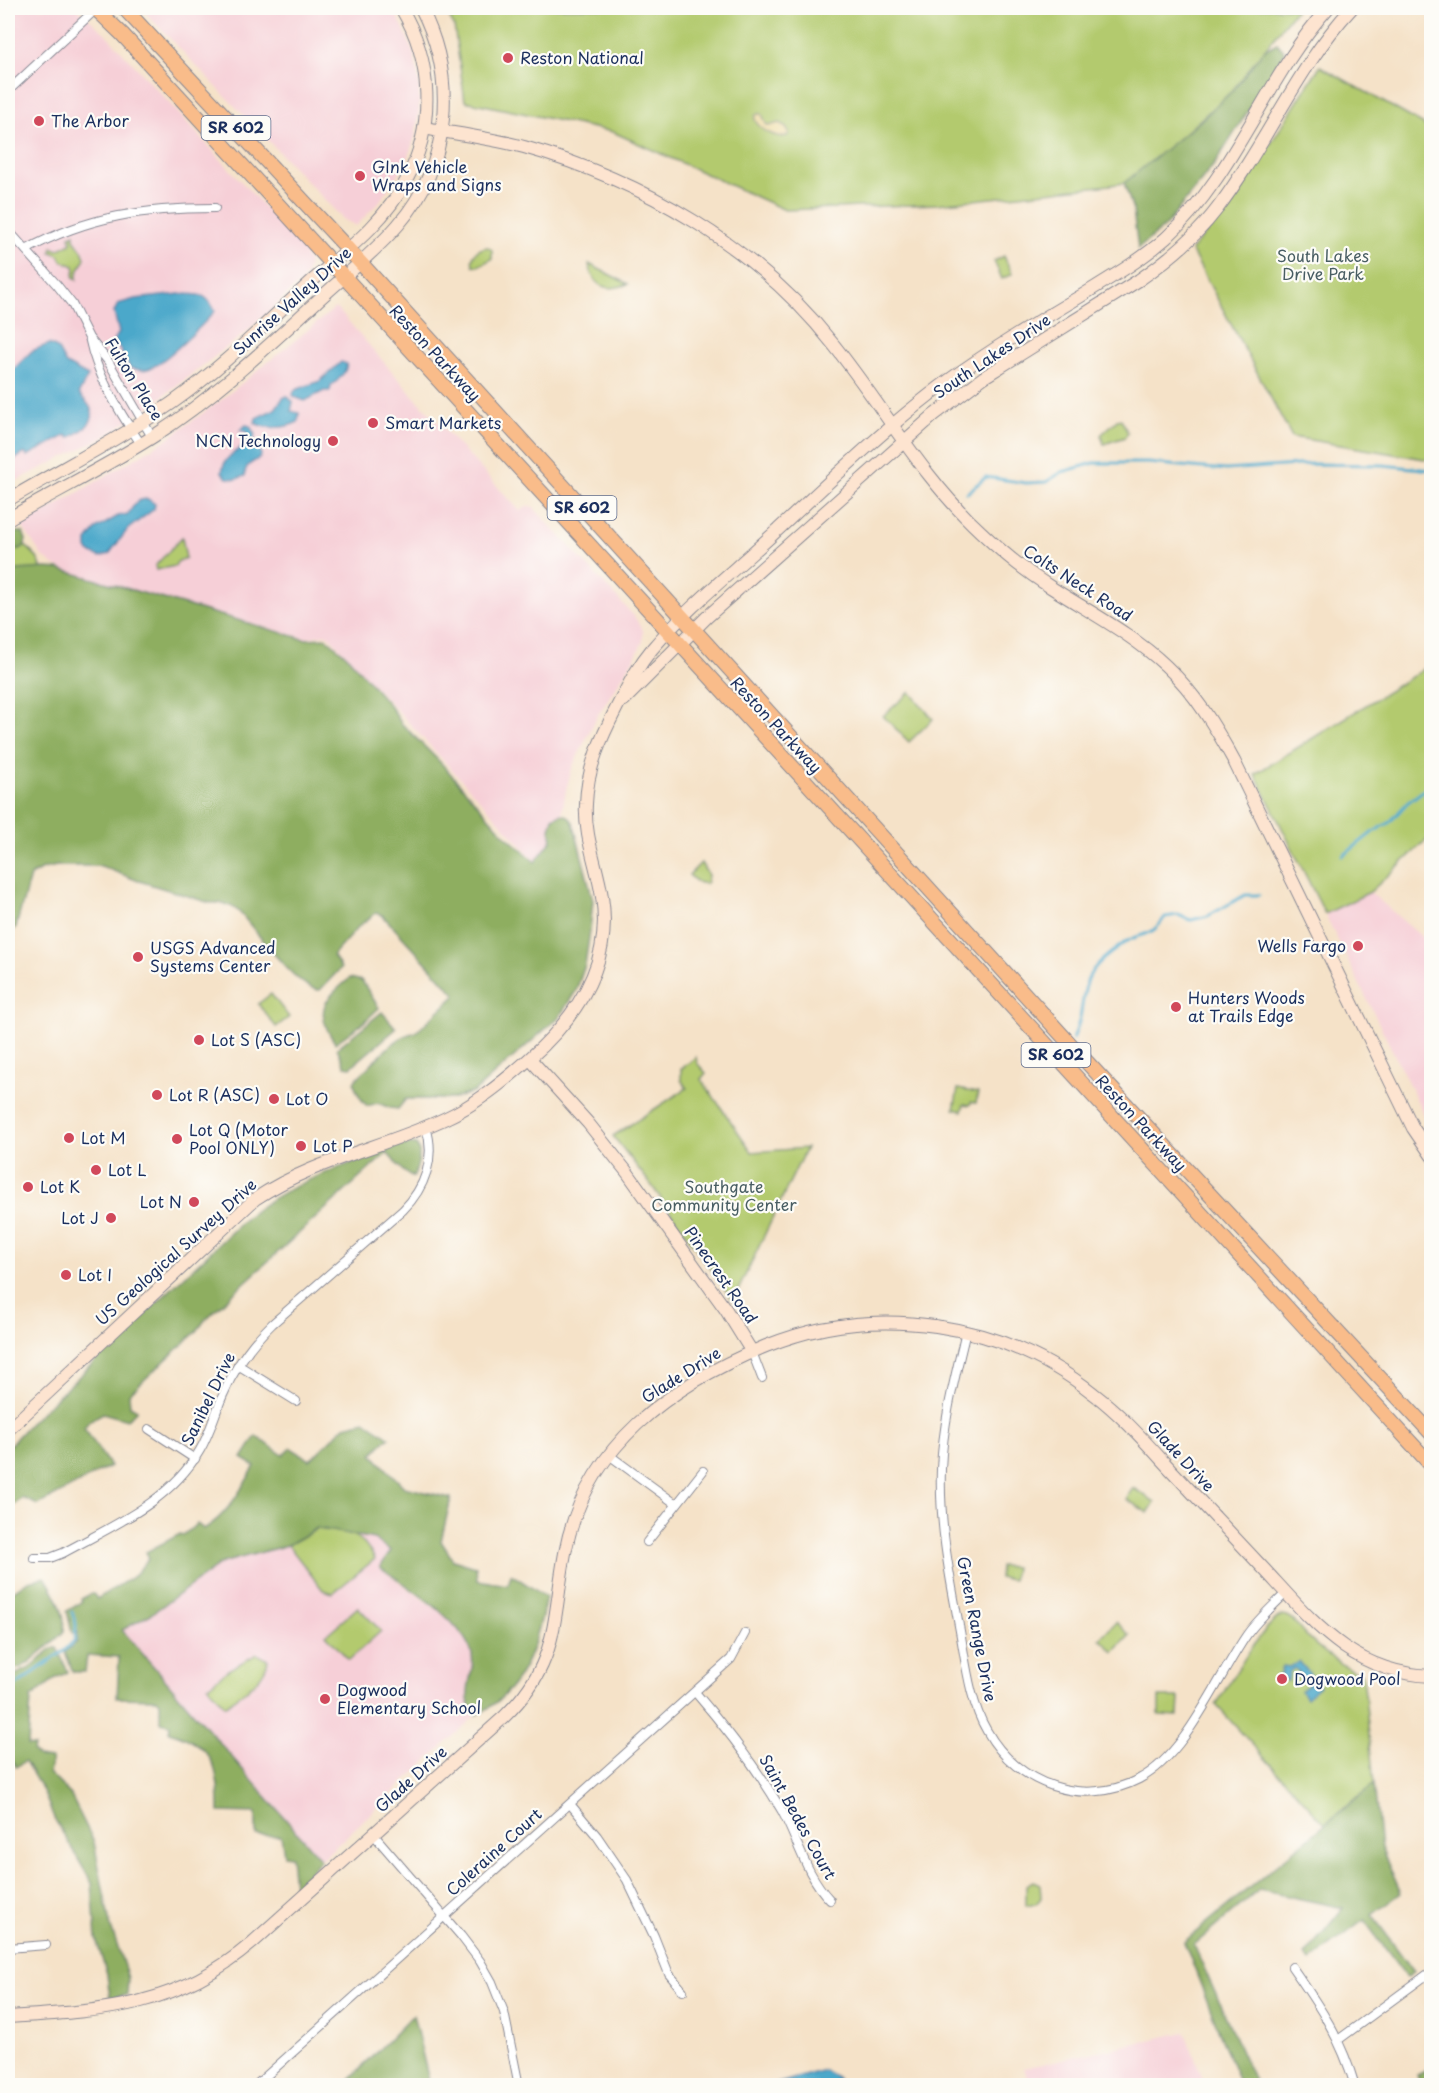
<svg xmlns="http://www.w3.org/2000/svg" width="1439" height="2093" viewBox="0 0 1439 2093" font-family="'Playpen Sans',sans-serif">
<style>
.built{fill:#f6cfd7}
.green{fill:#b3ca6e;stroke:#677c66;stroke-width:1.5}
.forest{fill:#8eae61;stroke:#546e60;stroke-width:1.5}
.sand{fill:#eeda9e;stroke:#84847e;stroke-width:1.5}
.water{fill:#4ca8ca;stroke:#346c94;stroke-width:1.5}
.lines{fill:none;stroke-linecap:round;stroke-linejoin:round}
.stream{stroke:#4ca8ca;stroke-width:3}
.street-casing{stroke:#888893;stroke-width:10}
.secondary-casing{stroke:#888893;stroke-width:14}
.primary-casing{stroke:#888893;stroke-width:16}
.street{stroke:#fff;stroke-width:8}
.secondary{stroke:#fde4d0;stroke-width:12}
.primary{stroke:#f9bc8a;stroke-width:14}
.poi-dot{fill:#d1495b;stroke:#fdfcf7;stroke-width:2}
.labels{text-anchor:middle;stroke-width:4.5;stroke-linejoin:round;paint-order:stroke}
.shield{fill:#fdfcf7;stroke:#5f6c8c;stroke-width:1.5}
.shield-label{font-size:15px;font-weight:bold;fill:#1b2f5e}
.poi-label{font-size:16px;fill:#1b2f5e;stroke:#fdfcf7;text-anchor:start}
.park-label{font-size:16px;fill:#495e63;stroke:#fdfcf7}
.street-label{font-size:16px;fill:#1b2f5e;stroke:#fdfcf7}
</style>
<rect width="100%" height="100%" fill="#fdfcf7"/>
<filter id="ink" filterUnits="userSpaceOnUse"><feTurbulence type="fractalNoise" baseFrequency=".0167" numOctaves="2"/><feDisplacementMap in="SourceGraphic" scale="12" xChannelSelector="R" yChannelSelector="G"/><feConvolveMatrix kernelMatrix="1 2 1 2 8 2 1 2 1" color-interpolation-filters="sRGB"/></filter>
<filter id="wash" filterUnits="userSpaceOnUse"><feTurbulence type="fractalNoise" baseFrequency=".008" numOctaves="4" result="noise"/><feDisplacementMap in="SourceGraphic" scale="24" xChannelSelector="R" yChannelSelector="G"/><feGaussianBlur stdDeviation="1.35" result="paint"/><feColorMatrix in="noise" values="0 0 0 0 0 0 0 0 0 0 0 0 0 0 0 0 0 1.4 0 .05"/><feComposite in="paint" operator="in"/></filter>
<g filter="url(#wash)">
<rect width="100%" height="100%" fill="#f5e2c8"/>
<g class="built">
<polygon points="8,8 76,8 104,32 302,248 309,263 307,272 302,281 244,334 150,406 104,437 8,485"/>
<polygon points="141,8 392,8 403,27 414,55 419,83 419,111 415,137 410,151 404,165 380,201 356,226 343,219"/>
<polygon points="335,308 342,314 409,391 520,511 527,506 533,507 634,616 643,630 643,641 635,657 596,718 572,768 566,790 557,841 536,861 327,634 305,638 67,571 55,566 42,556 22,526 164,441 221,400"/>
<polygon points="1370,892 1431,945 1431,1129 1325,914"/>
<polygon points="317,1528 374,1539 391,1551 380,1568 452,1621 470,1648 473,1661 467,1690 469,1708 476,1715 321,1860 122,1630 151,1614 222,1563 287,1545"/>
<polygon points="1185,2032 1205,2085 1030,2085 1024,2068"/>
</g>
<g class="green">
<polygon points="444,8 1297,8 1233,90 1164,152 1124,183 1110,185 937,204 785,210 613,132 465,101 454,26"/>
<path d="M1320,66L1431,129V460L1292,437L1191,250C1242,195 1279,129 1320,66Z"/>
<polygon points="74,234 74,239 82,250 85,258 77,274 77,280 73,276 75,270 74,266 62,261 59,255 51,252 52,247 58,250 71,243 70,236"/>
<path d="M488,247L492,250V259L478,266L473,265C470,255 478,248 488,247Z"/>
<polygon points="1004,256 1012,274 1002,279 994,261"/>
<path d="M589,264L628,284C607,292 593,288 589,264Z"/>
<polygon points="1121,419 1128,433 1125,437 1104,444 1101,435 1117,420"/>
<polygon points="182,537 186,558 177,562 175,566 156,570 155,566"/>
<path d="M22,544C32,550 40,559 42,571L8,589V546Z"/>
<polygon points="1424,669 1432,680 1431,836 1370,892 1325,914 1255,774"/>
<polygon points="910,692 933,719 909,742 883,716"/>
<polygon points="701,863 708,875 707,882 705,884 697,882 689,875"/>
<polygon points="271,994 289,1017 276,1027 258,1004"/>
<polygon points="696,1057 697,1063 706,1073 701,1079 752,1152 806,1148 733,1301 652,1186 613,1136 687,1088 681,1080 681,1069"/>
<polygon points="958,1089 978,1093 976,1103 971,1102 970,1105 964,1104 962,1111 954,1109"/>
<polygon points="1133,1488 1155,1502 1148,1513 1126,1499"/>
<path d="M317,1529C348,1534 359,1529 375,1559L333,1593L323,1590L288,1545Z"/>
<polygon points="1000,1566 1015,1567 1013,1580 999,1578"/>
<polygon points="358,1607 381,1631 349,1660 326,1635"/>
<path d="M1282,1615C1293,1616 1297,1626 1304,1633C1320,1651 1341,1665 1363,1675L1374,1784L1325,1824L1216,1705C1229,1684 1261,1626 1282,1615Z"/>
<polygon points="1116,1622 1130,1635 1114,1652 1100,1639"/>
<path d="M257,1654L268,1660C265,1681 240,1694 225,1706L208,1686L228,1670Z"/>
<polygon points="1159,1697 1179,1697 1178,1716 1159,1715"/>
<polygon points="1033,1881 1040,1884 1041,1898 1036,1904 1026,1906 1026,1885"/>
</g>
<g class="forest">
<polygon points="1277,43 1285,52 1216,162 1167,224 1138,249 1133,210 1124,183 1199,122 1233,90 1264,50"/>
<polygon points="10,532 23,532 26,540 24,547 8,553 8,533"/>
<path d="M46,568L59,569L304,639L326,638L348,657L391,707L401,723L442,764L506,836L535,862L552,840L550,829L553,818L561,814L568,816L573,822L593,900L590,931L585,965L576,991L559,1017L474,1092L453,1099H406L398,1109L390,1108L378,1103L367,1106C360,1099 356,1092 354,1082L358,1077C370,1066 399,1032 415,1033L456,995L382,915L376,913L359,926L333,955L341,968L320,990C298,991 255,929 240,913C233,905 220,902 210,903L136,880L101,866H57L42,869L30,876L16,927L8,938V576L17,570Z"/>
<path d="M350,978L362,981L379,1008L362,1024L335,1043C313,1010 324,1000 350,978Z"/>
<polygon points="382,1012 396,1028 396,1029 351,1067 345,1066 337,1048"/>
<path d="M409,1144L416,1145C423,1154 417,1166 414,1177L404,1172L387,1153L242,1285L205,1320L197,1331L129,1394L130,1406L137,1410L127,1420L103,1413L89,1421L84,1428L110,1466L38,1505L22,1498L8,1510V1447L30,1423L247,1217C291,1181 346,1166 397,1146Z"/>
<path d="M365,1421L389,1437L372,1454L404,1487L451,1498L441,1541L453,1560L476,1567L477,1580L508,1585L511,1574L546,1597C537,1644 523,1693 476,1715C456,1694 480,1671 470,1648C454,1614 410,1589 380,1567L391,1551L374,1539L317,1528L288,1545L222,1563L151,1614L122,1630L321,1860L294,1887L291,1856L284,1855L281,1836L256,1835V1813L219,1812C219,1769 215,1745 169,1732L170,1724L160,1722V1702L157,1699L117,1698L119,1657L87,1655L85,1672H73L65,1652L77,1642L78,1632L72,1633L67,1611L82,1602L81,1599L93,1593L97,1599L134,1576L149,1558L146,1552L180,1534L183,1535L197,1524L204,1529C228,1515 241,1489 255,1466L242,1458L256,1436L283,1455L291,1448L310,1460L345,1426Z"/>
<path d="M45,1577C55,1593 66,1612 64,1631C62,1635 30,1662 25,1665C19,1669 13,1669 8,1673V1595L28,1581Z"/>
<polygon points="52,1648 57,1648 68,1672 56,1678 31,1698 28,1745 34,1746 33,1752 39,1757 52,1759 49,1773 70,1794 94,1842 110,1924 128,1978 127,1995 110,1998 107,1975 96,1939 92,1883 54,1818 43,1791 25,1761 16,1767 8,1754 8,1681 12,1676 30,1668"/>
<polygon points="1374,1784 1381,1848 1401,1893 1372,1915 1414,1972 1407,1978 1364,1920 1310,1961 1305,1955 1343,1908 1259,1890 1194,1945 1256,2085 1240,2085 1184,1942"/>
<polygon points="413,2015 430,2085 344,2085"/>
<polygon points="1431,2068 1431,2085 1421,2085 1417,2075"/>
</g>
<path class="sand" d="M758,114H762L766,124L769,126L779,123L785,126L789,133L787,136C777,139 760,130 755,120V116Z"/>
<g class="water">
<path d="M180,294C200,295 206,292 215,311C204,324 162,365 148,369C142,371 136,369 130,368L114,339L119,333L114,312L118,304L135,299Z"/>
<path d="M49,344L57,348L66,364L88,376L79,393C82,399 88,402 91,409C98,422 79,433 69,438L67,435L27,456L25,453L8,463V381L13,376L9,374L32,351Z"/>
<path d="M341,362L347,364C346,373 339,380 331,386L330,391H324L305,401L294,397L293,394L295,390L320,381Z"/>
<path d="M287,396L293,402L291,411L299,413L298,422C286,428 267,430 255,423L256,418L275,409L283,398Z"/>
<path d="M246,425L250,426L255,435L253,441L259,447L261,455L260,458C252,462 244,466 245,476L236,479L227,478L222,472C225,452 238,455 245,442C247,439 247,436 247,432L240,430Z"/>
<path d="M148,499L155,504L154,509L128,529L109,554L100,557L89,552L87,548V541L96,529L118,516L128,514C135,504 136,499 148,499Z"/>
<polygon points="1299,1661 1320,1686 1306,1698 1301,1691 1309,1684 1295,1668 1289,1672 1288,1681 1281,1679 1278,1682 1275,1678 1282,1672 1281,1668 1283,1666 1290,1667"/>
<polygon points="824,2070 837,2077 842,2085 772,2085"/>
</g>
<g class="lines">
<g class="stream">
<polyline points="967,493 986,477 1026,483 1046,482 1062,472 1094,463 1148,463 1226,470 1312,464 1383,465 1432,470"/>
<polyline points="1343,856 1373,832 1389,823 1407,803 1432,784"/>
<path d="M1073,1039C1076,1031 1080,1021 1081,1012C1086,982 1085,972 1112,952C1117,949 1122,944 1127,941C1146,931 1151,938 1165,917L1178,915L1191,920L1208,916L1245,895H1259"/>
<polyline points="8,1691 65,1650 75,1640 76,1624 72,1612"/>
</g>
</g>
</g>
<g filter="url(#ink)">
<g class="lines">
<defs>
<g id="street">
<polyline points="8,91 96,9"/>
<polyline points="8,230 57,285 72,304 89,338 108,361 152,437"/>
<path d="M26,250C87,216 146,208 215,208"/>
<path d="M90,341C97,375 121,415 141,444"/>
<path d="M966,1331C955,1377 943,1422 941,1469C939,1524 950,1578 960,1631C966,1664 970,1702 987,1731C1017,1785 1083,1808 1139,1779C1186,1755 1216,1680 1246,1636C1257,1620 1272,1607 1286,1593"/>
<polyline points="752,1352 762,1378"/>
<polyline points="238,1365 296,1401"/>
<polyline points="149,1429 195,1459"/>
<polyline points="609,1455 676,1504"/>
<polyline points="647,1542 703,1471"/>
<path d="M34,1558H50L63,1553C114,1525 170,1502 200,1450C210,1433 215,1413 223,1395C234,1369 251,1344 272,1324L403,1210C425,1188 436,1158 426,1127"/>
<path d="M695,1692C727,1729 757,1768 782,1811C798,1841 806,1875 830,1900"/>
<polyline points="570,1804 597,1836 627,1880 654,1936 669,1974 683,1991"/>
<polyline points="374,1835 461,1936 480,1961 492,1982 504,2012 519,2086"/>
<polyline points="8,1948 46,1945"/>
<path d="M1292,1967C1320,2007 1341,2038 1355,2086"/>
<polyline points="1338,2040 1432,1971"/>
<polyline points="255,2086 731,1659 745,1633"/>
</g>
<g id="secondary">
<path d="M424,128C457,134 491,138 524,147C642,180 756,246 833,344C883,406 922,478 981,532C1003,553 1026,572 1052,588C1091,613 1132,634 1166,666C1195,693 1215,726 1234,761L1413,1128L1432,1156"/>
<path d="M8,500C62,468 120,439 172,403C223,367 267,322 313,280C346,251 385,221 406,181C435,126 433,61 401,8"/>
<path d="M8,519C56,491 107,466 154,436C213,398 264,350 315,303C343,277 374,253 398,225C451,164 457,78 421,8"/>
<path d="M624,700L707,617L934,415L984,377L1139,280C1168,260 1195,238 1217,209C1266,145 1297,67 1352,8"/>
<polyline points="530,1059 588,1123 627,1172 726,1310 752,1352"/>
<path d="M8,1430L255,1199C313,1160 382,1148 444,1119C475,1105 502,1083 528,1060C576,1018 613,964 602,897C597,865 584,836 586,804C587,768 601,738 617,707C628,686 637,667 652,649C687,608 731,573 770,537C835,477 899,413 972,364C1007,340 1044,318 1081,296C1110,278 1140,261 1166,238C1236,174 1265,78 1328,8"/>
<path d="M8,2017C102,2011 176,2008 252,1943L504,1717C559,1664 552,1623 565,1553C585,1446 671,1385 766,1346C874,1302 1003,1321 1094,1394C1123,1416 1147,1444 1172,1471C1203,1504 1233,1536 1264,1569C1314,1623 1352,1673 1432,1676"/>
</g>
<g id="primary">
<polyline points="95,8 122,34 1432,1466"/>
<polyline points="124,8 348,249 1071,1045 1432,1434"/>
</g>
</defs>
<use href="#street" class="street-casing"/>
<use href="#secondary" class="secondary-casing"/>
<use href="#primary" class="primary-casing"/>
<use href="#street" class="street"/>
<use href="#secondary" class="secondary"/>
<use href="#primary" class="primary"/>
</g>
</g>
<g class="poi-dot">
<circle cx="508" cy="58" r="6"/>
<circle cx="39" cy="121" r="6"/>
<circle cx="360" cy="176" r="6"/>
<circle cx="373" cy="423" r="6"/>
<circle cx="333" cy="441" r="6"/>
<circle cx="1358" cy="946" r="6"/>
<circle cx="138" cy="957" r="6"/>
<circle cx="1176" cy="1007" r="6"/>
<circle cx="199" cy="1040" r="6"/>
<circle cx="157" cy="1095" r="6"/>
<circle cx="274" cy="1099" r="6"/>
<circle cx="69" cy="1138" r="6"/>
<circle cx="177" cy="1139" r="6"/>
<circle cx="301" cy="1146" r="6"/>
<circle cx="96" cy="1170" r="6"/>
<circle cx="28" cy="1187" r="6"/>
<circle cx="194" cy="1202" r="6"/>
<circle cx="111" cy="1218" r="6"/>
<circle cx="66" cy="1275" r="6"/>
<circle cx="1282" cy="1679" r="6"/>
<circle cx="325" cy="1699" r="6"/>
</g>
<g class="labels">
<g class="shield">
<rect x="201.5" y="116" width="69" height="24" rx="4.5"/>
<rect x="547.5" y="496" width="69" height="24" rx="4.5"/>
<rect x="1021.5" y="1043" width="69" height="24" rx="4.5"/>
</g>
<g class="shield-label">
<text x="236" y="133">SR 602</text>
<text x="582" y="513">SR 602</text>
<text x="1056" y="1060">SR 602</text>
</g>
<g class="poi-label">
<text x="520" y="64">Reston National</text>
<text x="51" y="127">The Arbor</text>
<text x="372" y="173">GInk Vehicle<tspan x="372" dy="18">Wraps and Signs</tspan></text>
<text x="385" y="429">Smart Markets</text>
<text x="321" y="447" text-anchor="end">NCN Technology</text>
<text x="1346" y="952" text-anchor="end">Wells Fargo</text>
<text x="150" y="954">USGS Advanced<tspan x="150" dy="18">Systems Center</tspan></text>
<text x="1188" y="1004">Hunters Woods<tspan x="1188" dy="18">at Trails Edge</tspan></text>
<text x="211" y="1046">Lot S (ASC)</text>
<text x="169" y="1101">Lot R (ASC)</text>
<text x="286" y="1105">Lot O</text>
<text x="189" y="1136">Lot Q (Motor<tspan x="189" dy="18">Pool ONLY)</tspan></text>
<text x="81" y="1144">Lot M</text>
<text x="313" y="1152">Lot P</text>
<text x="108" y="1176">Lot L</text>
<text x="40" y="1193">Lot K</text>
<text x="182" y="1208" text-anchor="end">Lot N</text>
<text x="99" y="1224" text-anchor="end">Lot J</text>
<text x="78" y="1281">Lot I</text>
<text x="1294" y="1685">Dogwood Pool</text>
<text x="337" y="1696">Dogwood<tspan x="337" dy="18">Elementary School</tspan></text>
</g>
<g class="park-label">
<text x="1323" y="262">South Lakes<tspan x="1323" dy="18">Drive Park</tspan></text>
<text x="724" y="1193">Southgate<tspan x="724" dy="18">Community Center</tspan></text>
</g>
<g class="street-label">
<text transform="translate(292 301) rotate(-42)" y="6">Sunrise Valley Drive</text>
<text transform="translate(435 353) rotate(47)" y="6">Reston Parkway</text>
<text transform="translate(992 356) rotate(-34)" y="6">South Lakes Drive</text>
<text transform="translate(134 379) rotate(58)" y="6">Fulton Place</text>
<text transform="translate(1078 583) rotate(33)" y="6">Colts Neck Road</text>
<text transform="translate(776 725) rotate(47)" y="6">Reston Parkway</text>
<text transform="translate(1141 1123) rotate(47)" y="6">Reston Parkway</text>
<text transform="translate(176 1252) rotate(-42)" y="6">US Geological Survey Drive</text>
<text transform="translate(721 1275) rotate(55)" y="6">Pinecrest Road</text>
<text transform="translate(681 1375) rotate(-32)" y="6">Glade Drive</text>
<text transform="translate(208 1399) rotate(-64)" y="6">Sanibel Drive</text>
<text transform="translate(1181 1456) rotate(47)" y="6">Glade Drive</text>
<text transform="translate(977 1629) rotate(79)" y="6">Green Range Drive</text>
<text transform="translate(411 1779) rotate(-42)" y="6">Glade Drive</text>
<text transform="translate(798 1817) rotate(61)" y="6">Saint Bedes Court</text>
<text transform="translate(494 1852) rotate(-42)" y="6">Coleraine Court</text>
</g>
</g>
<rect width="1439" height="2093" fill="none" stroke="#fdfcf7" stroke-width="30"/>
</svg>
